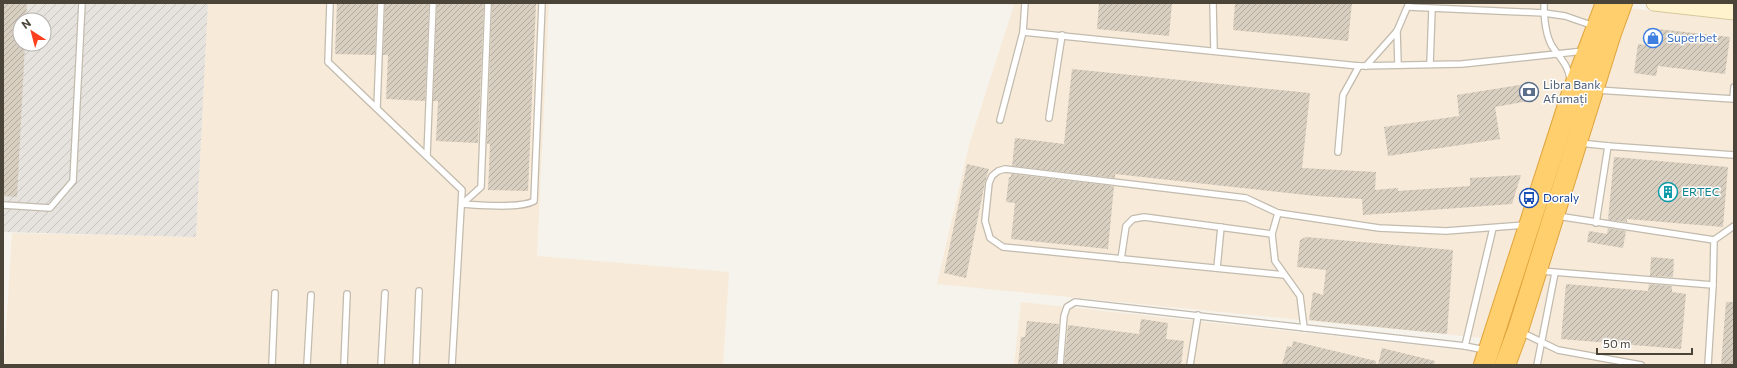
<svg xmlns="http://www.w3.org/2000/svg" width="1737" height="368" viewBox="0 0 1737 368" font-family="Commissioner,sans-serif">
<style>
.commercial{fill:#f7ead8}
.industrial{fill:url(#industrial-furrows);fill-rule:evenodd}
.building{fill:url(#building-hatch)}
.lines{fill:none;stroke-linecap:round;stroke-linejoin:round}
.lane-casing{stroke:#c2bbae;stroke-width:8}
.secondary-casing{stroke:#d6c79b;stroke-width:17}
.highway-casing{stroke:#e0a43c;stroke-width:22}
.lane{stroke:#fff;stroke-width:5.5}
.secondary{stroke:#fff3cd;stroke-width:15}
.highway{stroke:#ffcf6e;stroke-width:20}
.labels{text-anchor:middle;stroke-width:3;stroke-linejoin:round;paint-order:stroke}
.shop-label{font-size:12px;fill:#366cbe;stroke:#fff;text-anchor:start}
.service-label{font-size:12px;fill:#4e5e75;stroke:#fff;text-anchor:start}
.culture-label{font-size:12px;fill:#0d838f;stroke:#fff;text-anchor:start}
.transit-label{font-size:12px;fill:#164399;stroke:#fff;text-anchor:start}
</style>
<defs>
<pattern id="industrial-furrows" width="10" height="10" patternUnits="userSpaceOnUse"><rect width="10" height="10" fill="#e6e2dd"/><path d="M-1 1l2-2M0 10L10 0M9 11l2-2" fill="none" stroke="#c7c3be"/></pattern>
<pattern id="building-hatch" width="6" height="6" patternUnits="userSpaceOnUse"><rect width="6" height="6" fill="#d8cfc1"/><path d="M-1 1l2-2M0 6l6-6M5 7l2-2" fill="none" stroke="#b1aa9e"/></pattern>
</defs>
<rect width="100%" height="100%" fill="#f6f3ec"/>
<g class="commercial">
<polygon points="208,3 549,3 537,256 729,272 723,365 4,365 12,233 196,237"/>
<polygon points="997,3 1595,3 1595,4 1734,21 1734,365 1517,365 1524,342 937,284 969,145 1014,5"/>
<polygon points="1021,302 1480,352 1476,365 1014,365"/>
</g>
<path class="industrial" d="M3,3H208L196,237L3,232ZM20,20H44V44H20Z"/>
<g class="building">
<polygon points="3,3 27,3 26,20 20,20 20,44 25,44 17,197 3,196"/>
<polygon points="337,3 377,3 375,55 335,54"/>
<polygon points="385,3 429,3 425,101 386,99 388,55 383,55"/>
<polygon points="437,3 484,3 478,143 436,141 438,101 433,101"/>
<polygon points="492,3 536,3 528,191 488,190 490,144 487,144"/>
<polygon points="1099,3 1172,3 1169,36 1097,29"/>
<polygon points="1235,3 1352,3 1348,41 1233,30"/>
<polygon points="1648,28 1730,37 1725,74 1658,66 1656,76 1634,73 1638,44 1646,45"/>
<polygon points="1072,69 1310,93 1302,168 1376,172 1375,190 1398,188 1398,191 1470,186 1470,178 1521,175 1512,204 1363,215 1362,199 1315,196 1115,174 1115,178 1012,166 1015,138 1064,144"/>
<polygon points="1532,83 1535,100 1495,107 1500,139 1388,156 1384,127 1459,116 1457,95"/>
<polygon points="1614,157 1728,167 1723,227 1627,219 1627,222 1608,220"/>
<polygon points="967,164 989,169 985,182 966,278 944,273"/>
<polygon points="1011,174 1114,186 1108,249 1011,239 1015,203 1006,202 1009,177 1011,177"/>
<polygon points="1608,228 1626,231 1623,248 1587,242 1589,231 1607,234"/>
<polygon points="1306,237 1453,250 1447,334 1309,320 1313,292 1323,295 1326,270 1297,267 1300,240"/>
<polygon points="1651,257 1674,259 1673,277 1650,276"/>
<polygon points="1566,284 1648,291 1649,284 1672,286 1672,292 1686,294 1681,349 1561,339"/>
<polygon points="1726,302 1734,302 1734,365 1721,365"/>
<polygon points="1141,319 1168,323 1166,339 1184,341 1181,365 1064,365 1068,325 1139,334"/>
<polygon points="1027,321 1059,324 1056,365 1018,365 1021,337 1025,337"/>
<polygon points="1293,341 1376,361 1376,365 1282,365 1287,346 1292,347"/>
<polygon points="1382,348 1435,361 1434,365 1378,365"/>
</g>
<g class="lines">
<defs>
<g id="lane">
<polyline points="330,3 328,62 462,190 452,365"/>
<polyline points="1213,3 1214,51"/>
<path d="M1544,3C1544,17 1545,34 1552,46C1559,57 1569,66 1570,79"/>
<polyline points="1408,7 1544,13 1565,16 1594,26"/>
<polyline points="1397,31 1398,65"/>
<polyline points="1023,32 1359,66 1462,64 1584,51"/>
<polyline points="1430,64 1432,9"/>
<polyline points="1366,66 1397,31 1409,3"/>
<polyline points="1597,90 1733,99 1734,87"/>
<polyline points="377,108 381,3"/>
<polyline points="1049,118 1062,35"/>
<polyline points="1000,120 1023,32 1025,3"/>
<polyline points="1580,143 1608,146"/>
<polyline points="1338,152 1343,95 1359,66"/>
<polyline points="427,156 433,3"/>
<path d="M462,204C479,205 521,209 534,201L542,3"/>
<polyline points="462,204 481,187 488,3"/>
<polyline points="3,205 50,208 73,181 82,3"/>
<polyline points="1278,213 1272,234 1275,261 1300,296 1304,328"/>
<polyline points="1557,216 1714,240 1713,285 1708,365"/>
<polyline points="1596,223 1608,146 1734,155"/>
<polyline points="1714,240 1734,226"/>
<polyline points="1121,259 1126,226 1133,219 1144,217 1272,234"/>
<polyline points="1217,268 1221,227"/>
<polyline points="1541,271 1713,285"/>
<polyline points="1284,275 1003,247 990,238 985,221 989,183 992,176 998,171 1005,169 1246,198 1278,213 1379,228 1446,231 1525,225"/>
<polyline points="1521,332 1558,350 1641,365"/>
<polyline points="1465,346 1493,228"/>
<polyline points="272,365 275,293"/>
<polyline points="307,365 311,295"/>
<polyline points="344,365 347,294"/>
<polyline points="381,365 385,293"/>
<polyline points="416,365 419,291"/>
<polyline points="1060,365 1064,316 1067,307 1075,302 1465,346 1485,350"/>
<polyline points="1190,365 1198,315"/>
<polyline points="1537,365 1555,273"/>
</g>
<polyline id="secondary" points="1654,3 1734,12"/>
<g id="highway">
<polyline points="1484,365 1572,93 1606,3"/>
<polyline points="1505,365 1518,330 1611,33 1622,3"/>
</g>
</defs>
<use href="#lane" class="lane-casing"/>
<use href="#secondary" class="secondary-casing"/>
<use href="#highway" class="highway-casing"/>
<use href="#lane" class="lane"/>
<use href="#secondary" class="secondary"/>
<use href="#highway" class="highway"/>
</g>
<defs>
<symbol id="shop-ring" viewBox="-11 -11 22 22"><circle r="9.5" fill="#fff" stroke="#3f7fe0" stroke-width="1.5"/><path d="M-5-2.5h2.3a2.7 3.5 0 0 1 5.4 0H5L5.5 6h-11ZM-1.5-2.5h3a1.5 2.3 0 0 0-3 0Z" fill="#3f7fe0"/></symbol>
<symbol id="bank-ring" viewBox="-11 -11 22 22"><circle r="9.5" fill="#fff" stroke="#5c6f8a" stroke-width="1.5"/><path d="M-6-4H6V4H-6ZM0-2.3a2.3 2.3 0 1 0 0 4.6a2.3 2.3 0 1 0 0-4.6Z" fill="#5c6f8a"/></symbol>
<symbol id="building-ring" viewBox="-11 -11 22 22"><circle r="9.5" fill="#fff" stroke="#0f9aa8" stroke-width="1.5"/><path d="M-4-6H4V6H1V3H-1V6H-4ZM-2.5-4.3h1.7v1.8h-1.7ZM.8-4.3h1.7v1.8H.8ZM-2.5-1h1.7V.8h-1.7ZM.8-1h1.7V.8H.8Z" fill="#0f9aa8"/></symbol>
<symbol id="bus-ring" viewBox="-11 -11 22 22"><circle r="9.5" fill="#fff" stroke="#1a4fb4" stroke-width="1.5"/><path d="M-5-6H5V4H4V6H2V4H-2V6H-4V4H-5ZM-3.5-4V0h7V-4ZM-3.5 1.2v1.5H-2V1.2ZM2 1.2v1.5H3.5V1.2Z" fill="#1a4fb4"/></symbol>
</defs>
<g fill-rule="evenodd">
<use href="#shop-ring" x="1642" y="27" width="22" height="22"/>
<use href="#bank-ring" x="1518" y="81" width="22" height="22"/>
<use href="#building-ring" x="1657" y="181" width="22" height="22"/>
<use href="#bus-ring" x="1518" y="187" width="22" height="22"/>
</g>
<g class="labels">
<g class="shop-label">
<text x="1667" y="42">Superbet</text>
</g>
<g class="service-label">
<text x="1543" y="89">Libra Bank<tspan x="1543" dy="14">Afumați</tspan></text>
</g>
<g class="culture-label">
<text x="1682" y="196">ERTEC</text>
</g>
<g class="transit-label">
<text x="1543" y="202">Doraly</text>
</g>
</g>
<rect width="1737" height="368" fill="none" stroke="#4b4439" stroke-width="8"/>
<g transform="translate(32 32) rotate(324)"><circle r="19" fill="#ffffff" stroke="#b7b4b0"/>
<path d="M0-3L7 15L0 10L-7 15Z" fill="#fc3f1d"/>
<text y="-6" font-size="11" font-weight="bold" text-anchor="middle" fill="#4b4439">N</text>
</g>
<path d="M1597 348v6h95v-6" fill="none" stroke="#4b4439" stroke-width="2"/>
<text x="1603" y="348" font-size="12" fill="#4b4439" stroke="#ffffff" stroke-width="3" paint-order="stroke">50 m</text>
</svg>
